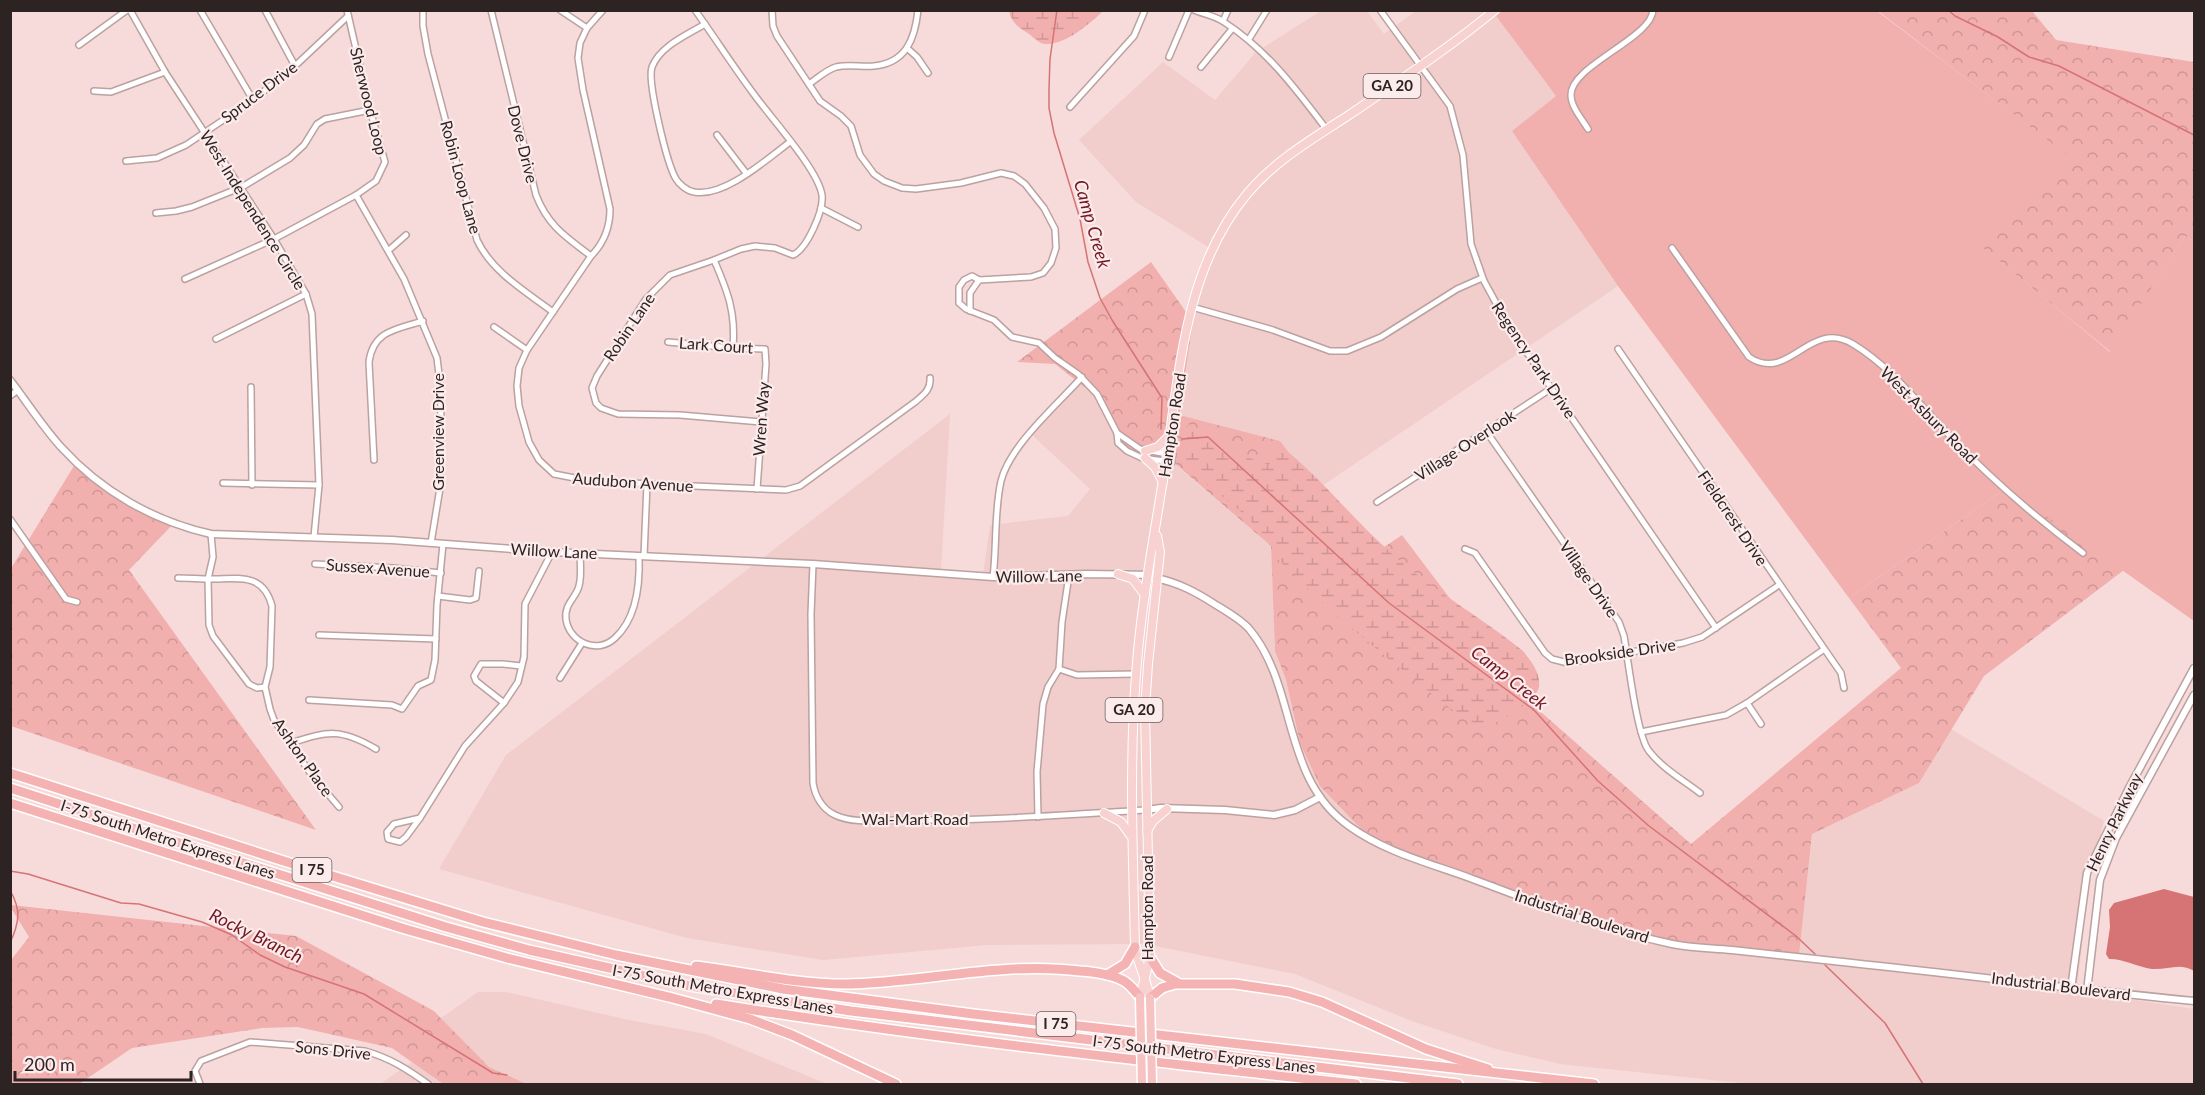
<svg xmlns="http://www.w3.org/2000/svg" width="2205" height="1095" viewBox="0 0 2205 1095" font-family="Lato,sans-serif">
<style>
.built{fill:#f1cdcc}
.forest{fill:url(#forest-crowns)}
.wetland{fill:url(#wetland-marsh)}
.green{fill:#f1afae}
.water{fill:#d67375}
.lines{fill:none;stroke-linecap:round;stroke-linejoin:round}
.stream{stroke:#d67375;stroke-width:1.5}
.minor-casing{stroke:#bba1a0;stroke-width:8}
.tertiary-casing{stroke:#bba1a0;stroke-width:9}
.primary-casing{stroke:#fff;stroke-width:10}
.motorway-casing{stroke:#fff;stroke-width:12}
.minor{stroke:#fff;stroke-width:5}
.tertiary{stroke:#fff;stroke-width:6}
.primary{stroke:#f8d1d1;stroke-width:8}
.motorway{stroke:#f4b3b2;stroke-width:9}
.trunk-bridge-casing{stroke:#fff;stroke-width:11;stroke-linecap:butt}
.trunk-bridge{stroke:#f6c2c2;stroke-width:8}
.labels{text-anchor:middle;stroke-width:4.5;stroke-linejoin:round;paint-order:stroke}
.shield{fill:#fcebeb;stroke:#6b5f5f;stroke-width:1.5}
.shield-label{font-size:15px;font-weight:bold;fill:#2d2323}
.street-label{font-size:16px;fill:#2d2323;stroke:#fcebeb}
.water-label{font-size:18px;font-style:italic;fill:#721722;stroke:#fcebeb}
</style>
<defs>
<pattern id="forest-crowns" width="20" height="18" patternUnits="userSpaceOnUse" patternTransform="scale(1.5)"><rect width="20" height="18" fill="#f1afae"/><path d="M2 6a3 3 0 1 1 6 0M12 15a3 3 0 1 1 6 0" fill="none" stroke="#cf9695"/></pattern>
<pattern id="wetland-marsh" width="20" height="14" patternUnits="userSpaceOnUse" patternTransform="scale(1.5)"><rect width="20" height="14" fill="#f1afae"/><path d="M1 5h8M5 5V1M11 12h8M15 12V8" fill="none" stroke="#cf9695"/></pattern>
</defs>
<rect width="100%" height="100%" fill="#f7dbda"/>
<g class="built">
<polygon points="1321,11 1367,11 1384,34 1416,11 1503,11 1496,16 1556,96 1512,131 1618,286 1316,490 1179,415 1193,322 1213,250 1136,202 1079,140 1163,62 1215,100 1256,52"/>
<polygon points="1079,383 1271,546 1275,651 1286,680 1300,743 1414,860 1587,917 1674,943 1799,955 1812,834 1919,783 1951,729 2104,821 2089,877 2077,991 2194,1009 2194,1084 1750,1084 1560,1064 1496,1049 1412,1021 1295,974 1145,944 987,945 823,960 687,938 439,869 506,755 950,414 941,572 983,575 990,525 1068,516 1090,489 1031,434"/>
<polygon points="478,992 506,992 629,1020 706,1034 827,1084 527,1084 489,1067 441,1018"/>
<polygon points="412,1062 442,1084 380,1084"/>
</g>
<g class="forest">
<polygon points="1878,11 2032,11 2056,40 2194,62 2194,241 2185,236 2111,352 1974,241 2077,163"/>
<polygon points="1151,262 1193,322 1179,415 1280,441 1368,558 1402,535 1525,698 1691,844 1901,668 1849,598 2006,488 2124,570 1984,676 1919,783 1812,834 1799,955 1674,943 1587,917 1414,860 1366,834 1320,786 1300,743 1286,680 1275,651 1271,546 1172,461 1122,450 1097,397 1055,364 1017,362"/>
<polygon points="77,461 105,492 137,509 176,521 129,570 316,830 11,726 10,570"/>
<polygon points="11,905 296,936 434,1011 489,1067 527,1084 443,1084 392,1048 298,1027 262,1028 132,1048 79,1084 11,1084 11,960 29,937 11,908"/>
</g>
<g class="wetland">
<path d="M1009,11V10L1103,11C1091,23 1065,45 1046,44C1038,44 1033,36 1026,32C1017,27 1011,21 1009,11Z"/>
<path d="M1188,424L1209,434L1219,447L1269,465L1281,446C1321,478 1352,518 1390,552C1430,589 1480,616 1523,651C1531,661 1541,673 1539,687C1536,701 1499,724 1485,726C1481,726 1476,724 1472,722C1450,710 1430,692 1410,676C1363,639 1319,601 1277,558C1262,520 1214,492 1183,466Z"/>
</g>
<polygon class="green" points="1503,10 1877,11 2078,163 1975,241 2110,352 2185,236 2194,241 2194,621 2006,488 1849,598 1618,286 1512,131 1556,96 1496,16"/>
<path class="water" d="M2164,889L2194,897V971C2180,962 2168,970 2152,969C2137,967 2125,959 2109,959L2106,954L2110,927L2109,910L2114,903Z"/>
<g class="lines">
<g class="stream">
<polyline points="1057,10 1050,59 1049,89 1049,108 1054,133 1080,219 1088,262 1100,298 1112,320 1162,398 1161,429"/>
<polyline points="1948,10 1955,16 1998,37 2029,57 2059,66 2194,135"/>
<polyline points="1182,439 1208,437 1389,603 1534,710 1598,781 1649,826 1796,936 1815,954"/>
<polyline points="10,871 28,874 121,903 139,904 202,922 232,935 260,955 285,967 364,994 493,1073 507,1075"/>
<path d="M10,890C21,910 20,921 10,943"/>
<polyline points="1825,965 1885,1023 1923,1084"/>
</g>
<defs>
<g id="minor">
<polyline points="130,10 165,72 274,239 306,294 312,314 319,485 314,537"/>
<polyline points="200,10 253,100"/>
<polyline points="265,10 295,66"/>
<path d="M423,10V26L428,54L477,240C492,272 525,291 553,312"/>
<path d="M491,10L536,195C548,226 566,237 591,256"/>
<polyline points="560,10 587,28"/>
<path d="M603,10L587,28L580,43L578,58L583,90L610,209C610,227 604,243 591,256L527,350L519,368L517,386L519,406L529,442L539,460L554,474L580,479L647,484L786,490L800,486L915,402C923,395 931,390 930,378"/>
<path d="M695,10C715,38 733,66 753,93C770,117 818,169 822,195C824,210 807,249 793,255L775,248L755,246L741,249L714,260L670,275L646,299L597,376L592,388L596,403L601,408L618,414L680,415L761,422"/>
<polyline points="772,10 773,26 777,36 820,101 841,116 851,126 860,155 874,174 884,181 902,188 916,189 961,183 1001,173 1014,176 1025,184 1044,208 1055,229 1056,248 1051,263 1043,273 1031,277 979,280 972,276 964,280 959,287 959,303 966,309 994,320 1012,337 1039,343 1055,358 1078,374 1097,394 1117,433 1118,443 1127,451 1142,458 1172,462"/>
<path d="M1194,10C1203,14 1216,16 1224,22C1267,50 1296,89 1327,130"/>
<polyline points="1380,10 1450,106 1463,155 1471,244 1484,281 1508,325 1716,628"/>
<polyline points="1223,21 1228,10"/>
<path d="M705,24C687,35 660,46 652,67C647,82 667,164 676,179C679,184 687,191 694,192C724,198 767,159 790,142"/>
<polyline points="1249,39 1267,10"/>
<polyline points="79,45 127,10"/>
<polyline points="907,48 917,57 928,73"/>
<polyline points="1169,57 1189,10"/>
<polyline points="1201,67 1232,29"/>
<path d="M809,84C818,78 826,70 836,67C848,64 861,67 874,66C906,63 915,39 918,10"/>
<polyline points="94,91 111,92 165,72"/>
<polyline points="1070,107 1134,36 1145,10"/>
<path d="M1588,129C1582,119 1571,107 1571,95C1570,66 1652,38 1653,10"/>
<polyline points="717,135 746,173"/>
<polyline points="126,161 157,158 186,145 253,100 295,66 348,16"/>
<polyline points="356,195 404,279 437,358 441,391 440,488 431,543"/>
<polyline points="821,208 858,227"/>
<polyline points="156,213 176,211 192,207 242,187 290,158 304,145 317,124 325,119 370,110"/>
<path d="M1672,248L1749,357C1789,384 1809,318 1853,344C1891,367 1919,404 1949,435C1991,479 2035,517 2083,553"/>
<polyline points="389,250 406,235"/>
<path d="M714,260C728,292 736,313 733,348"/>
<polyline points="185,279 274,239 356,195 376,181 385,162 370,110 347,10"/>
<polyline points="1192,307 1273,330 1330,351 1347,351 1381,337 1457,289 1482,278"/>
<polyline points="970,311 970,293 979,280"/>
<polyline points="494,327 527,350"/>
<polyline points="216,339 306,294"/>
<polyline points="668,342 733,348 765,349 766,364 757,489"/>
<polyline points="1618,349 1841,673 1844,688"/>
<polyline points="251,387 252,485"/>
<polyline points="10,396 18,390"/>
<path d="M1486,431L1619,622L1624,636C1628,659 1637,737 1649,751C1662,768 1683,780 1700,793"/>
<polyline points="1117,433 1140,449 1173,455"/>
<path d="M374,460L369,362C373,331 396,329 423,321"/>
<polyline points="223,483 319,485"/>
<polyline points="1377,502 1552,388"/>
<polyline points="10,519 66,599 77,602"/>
<polyline points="211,534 213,557 208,579 209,625 213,636 249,684 257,688 265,687"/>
<polyline points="1465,549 1475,553 1545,653 1552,659 1568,663 1683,643 1702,637 1779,585"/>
<path d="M580,553C580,563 582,575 579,586C576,598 564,604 566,619C569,642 597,655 615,638C637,618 640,583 639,556"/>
<polyline points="644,556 647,484"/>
<polyline points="315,564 393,568 441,573"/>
<path d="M813,564L811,614L813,783C815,796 822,809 835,815C854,824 879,820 899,820C981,821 1064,815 1146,810"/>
<path d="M993,577C997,546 994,512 1001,481C1010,445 1057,405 1082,377"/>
<path d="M178,578C189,578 200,579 211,579C238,579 263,572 272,606L270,667L265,687L270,709L274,720L311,774L339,807"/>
<polyline points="438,596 470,600 476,598 479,571"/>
<polyline points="319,635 436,639"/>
<polyline points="1059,669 1077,675 1136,674"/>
<polyline points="560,678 582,643"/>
<polyline points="309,700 392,705 402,709 418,686 431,680 435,660 437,605 443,544"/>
<polyline points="504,703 476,681 474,676 481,664 503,664 521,666"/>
<polyline points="1747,703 1761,724"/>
<polyline points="1641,732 1726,715 1747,703 1823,650"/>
<path d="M291,743C328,731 341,728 376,749"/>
<polyline points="1038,817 1037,772 1043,704 1048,687 1059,669 1062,622 1069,575"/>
<polyline points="420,818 465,746 504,703 518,682 524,657 525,604 552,552"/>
<polygon points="420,818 406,837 400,842 388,839 387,832 394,824"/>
<path d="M200,1084L195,1071L201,1061L250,1042L365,1051C390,1058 407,1069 428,1084"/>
</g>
<g id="tertiary">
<path d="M10,380C27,402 42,426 61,447C101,491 153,521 211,534L392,540L552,552L813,564L993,577L1087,574L1156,575"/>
<path d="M1156,578C1179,583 1196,592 1216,605C1226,611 1243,621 1250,630C1298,688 1281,778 1349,826C1385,852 1429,863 1470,878C1537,903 1602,929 1672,944C1691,948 1712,948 1732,950C1772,954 1812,959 1852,963C1966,975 2080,990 2194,1001"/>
<polyline points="1146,810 1161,808 1225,810 1274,815 1295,810 1320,797"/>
<polyline points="2071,989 2087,873 2129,788 2194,668"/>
<polyline points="2087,991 2100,880 2116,838 2194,695"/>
</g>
<g id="primary">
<polyline points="1145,451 1158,447 1169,436"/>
<polyline points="1145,458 1155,467 1163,482"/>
<polyline points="1118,574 1133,579 1145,595"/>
<polyline points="1104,813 1121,822 1131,836"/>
<polyline points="1147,831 1153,821 1167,809"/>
<polyline points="1140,997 1150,957 1145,710 1148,664 1160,552 1157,536"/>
<path d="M1150,998C1147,980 1138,965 1135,947C1133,857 1129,765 1136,675C1141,603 1155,532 1166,461C1180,369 1185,268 1247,194C1274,161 1314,138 1349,115C1399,81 1449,48 1495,10"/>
</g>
<g id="motorway">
<polyline points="10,773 290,863 483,922 616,955 783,989 973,1014 1594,1084"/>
<polyline points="10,788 145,832 446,927 529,950 690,986 851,1011 1458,1084"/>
<polyline points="10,803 405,929 507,958 669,997 750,1019 792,1035 896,1084"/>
<polyline points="1150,957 1160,973 1178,983"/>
<path d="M696,966C745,972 795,984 845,984C924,983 1001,961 1080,971C1095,972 1111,974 1124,981C1131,985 1135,992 1140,997"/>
<polyline points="1107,975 1125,964 1135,947"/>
<polyline points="1150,998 1162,988 1175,984 1235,984 1289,992 1322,1002 1426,1049 1488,1069"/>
<path d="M716,1004C929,1038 1142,1061 1356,1084"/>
</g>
</defs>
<use href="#minor" class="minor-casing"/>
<use href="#tertiary" class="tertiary-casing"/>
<use href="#primary" class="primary-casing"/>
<use href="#motorway" class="motorway-casing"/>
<use href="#minor" class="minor"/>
<use href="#tertiary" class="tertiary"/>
<use href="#primary" class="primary"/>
<use href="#motorway" class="motorway"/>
<defs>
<g id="trunk-bridge">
<polyline points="1140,997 1142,1084"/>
<polyline points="1150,998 1152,1084"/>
</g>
</defs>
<use href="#trunk-bridge" class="trunk-bridge-casing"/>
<use href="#trunk-bridge" class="trunk-bridge"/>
</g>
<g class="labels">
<g class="shield">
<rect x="1363.5" y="74" width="57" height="24" rx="4.5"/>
<rect x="1105.5" y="698" width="57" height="24" rx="4.5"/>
<rect x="292.5" y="858" width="39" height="24" rx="4.5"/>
<rect x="1036.5" y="1012" width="39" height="24" rx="4.5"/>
</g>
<g class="shield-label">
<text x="1392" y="91">GA 20</text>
<text x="1134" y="715">GA 20</text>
<text x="312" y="875">I 75</text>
<text x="1056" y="1029">I 75</text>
</g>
<g class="street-label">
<text transform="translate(259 92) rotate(-37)" y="6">Spruce Drive</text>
<text transform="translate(369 101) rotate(76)" y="6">Sherwood Loop</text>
<text transform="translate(523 144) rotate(76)" y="6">Dove Drive</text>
<text transform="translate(461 177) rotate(75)" y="6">Robin Loop Lane</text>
<text transform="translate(253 210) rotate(58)" y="6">West Independence Circle</text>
<text transform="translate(629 327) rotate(-56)" y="6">Robin Lane</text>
<text transform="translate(716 345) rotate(4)" y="6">Lark Court</text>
<text transform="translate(1534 360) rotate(56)" y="6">Regency Park Drive</text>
<text transform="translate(1929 415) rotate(45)" y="6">West Asbury Road</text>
<text transform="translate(761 419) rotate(-86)" y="6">Wren Way</text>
<text transform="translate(1172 425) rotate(-81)" y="6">Hampton Road</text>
<text transform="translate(438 432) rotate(-90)" y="6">Greenview Drive</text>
<text transform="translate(1465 445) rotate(-33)" y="6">Village Overlook</text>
<text transform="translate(633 482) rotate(4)" y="6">Audubon Avenue</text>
<text transform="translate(1733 518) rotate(56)" y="6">Fieldcrest Drive</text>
<text transform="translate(554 551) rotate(3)" y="6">Willow Lane</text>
<text transform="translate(378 568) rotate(4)" y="6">Sussex Avenue</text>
<text transform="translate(1039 576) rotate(-1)" y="6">Willow Lane</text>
<text transform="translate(1589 579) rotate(55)" y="6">Village Drive</text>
<text transform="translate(1620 652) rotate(-8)" y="6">Brookside Drive</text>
<text transform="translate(303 757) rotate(55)" y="6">Ashton Place</text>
<text x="915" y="825">Wal-Mart Road</text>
<text transform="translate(2114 822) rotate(-64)" y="6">Henry Parkway</text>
<text transform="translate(168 839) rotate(18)" y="6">I-75 South Metro Express Lanes</text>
<text transform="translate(1147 908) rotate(-90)" y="6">Hampton Road</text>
<text transform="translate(1582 916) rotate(18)" y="6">Industrial Boulevard</text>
<text transform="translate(2061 986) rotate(7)" y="6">Industrial Boulevard</text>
<text transform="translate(723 989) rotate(10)" y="6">I-75 South Metro Express Lanes</text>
<text transform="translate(333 1050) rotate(6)" y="6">Sons Drive</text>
<text transform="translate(1204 1054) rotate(7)" y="6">I-75 South Metro Express Lanes</text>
</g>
<g class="water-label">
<text transform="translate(1092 224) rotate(74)" y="6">Camp Creek</text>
<text transform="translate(1509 678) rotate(38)" y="6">Camp Creek</text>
<text transform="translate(256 936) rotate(26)" y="6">Rocky Branch</text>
</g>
</g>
<rect width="2205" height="1095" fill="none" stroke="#2d2323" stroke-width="24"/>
<path d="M15 1071v9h176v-9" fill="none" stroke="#2d2323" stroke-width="3"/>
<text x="24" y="1071" font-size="18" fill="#2d2323" stroke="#fcebeb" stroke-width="4.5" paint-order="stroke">200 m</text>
</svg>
